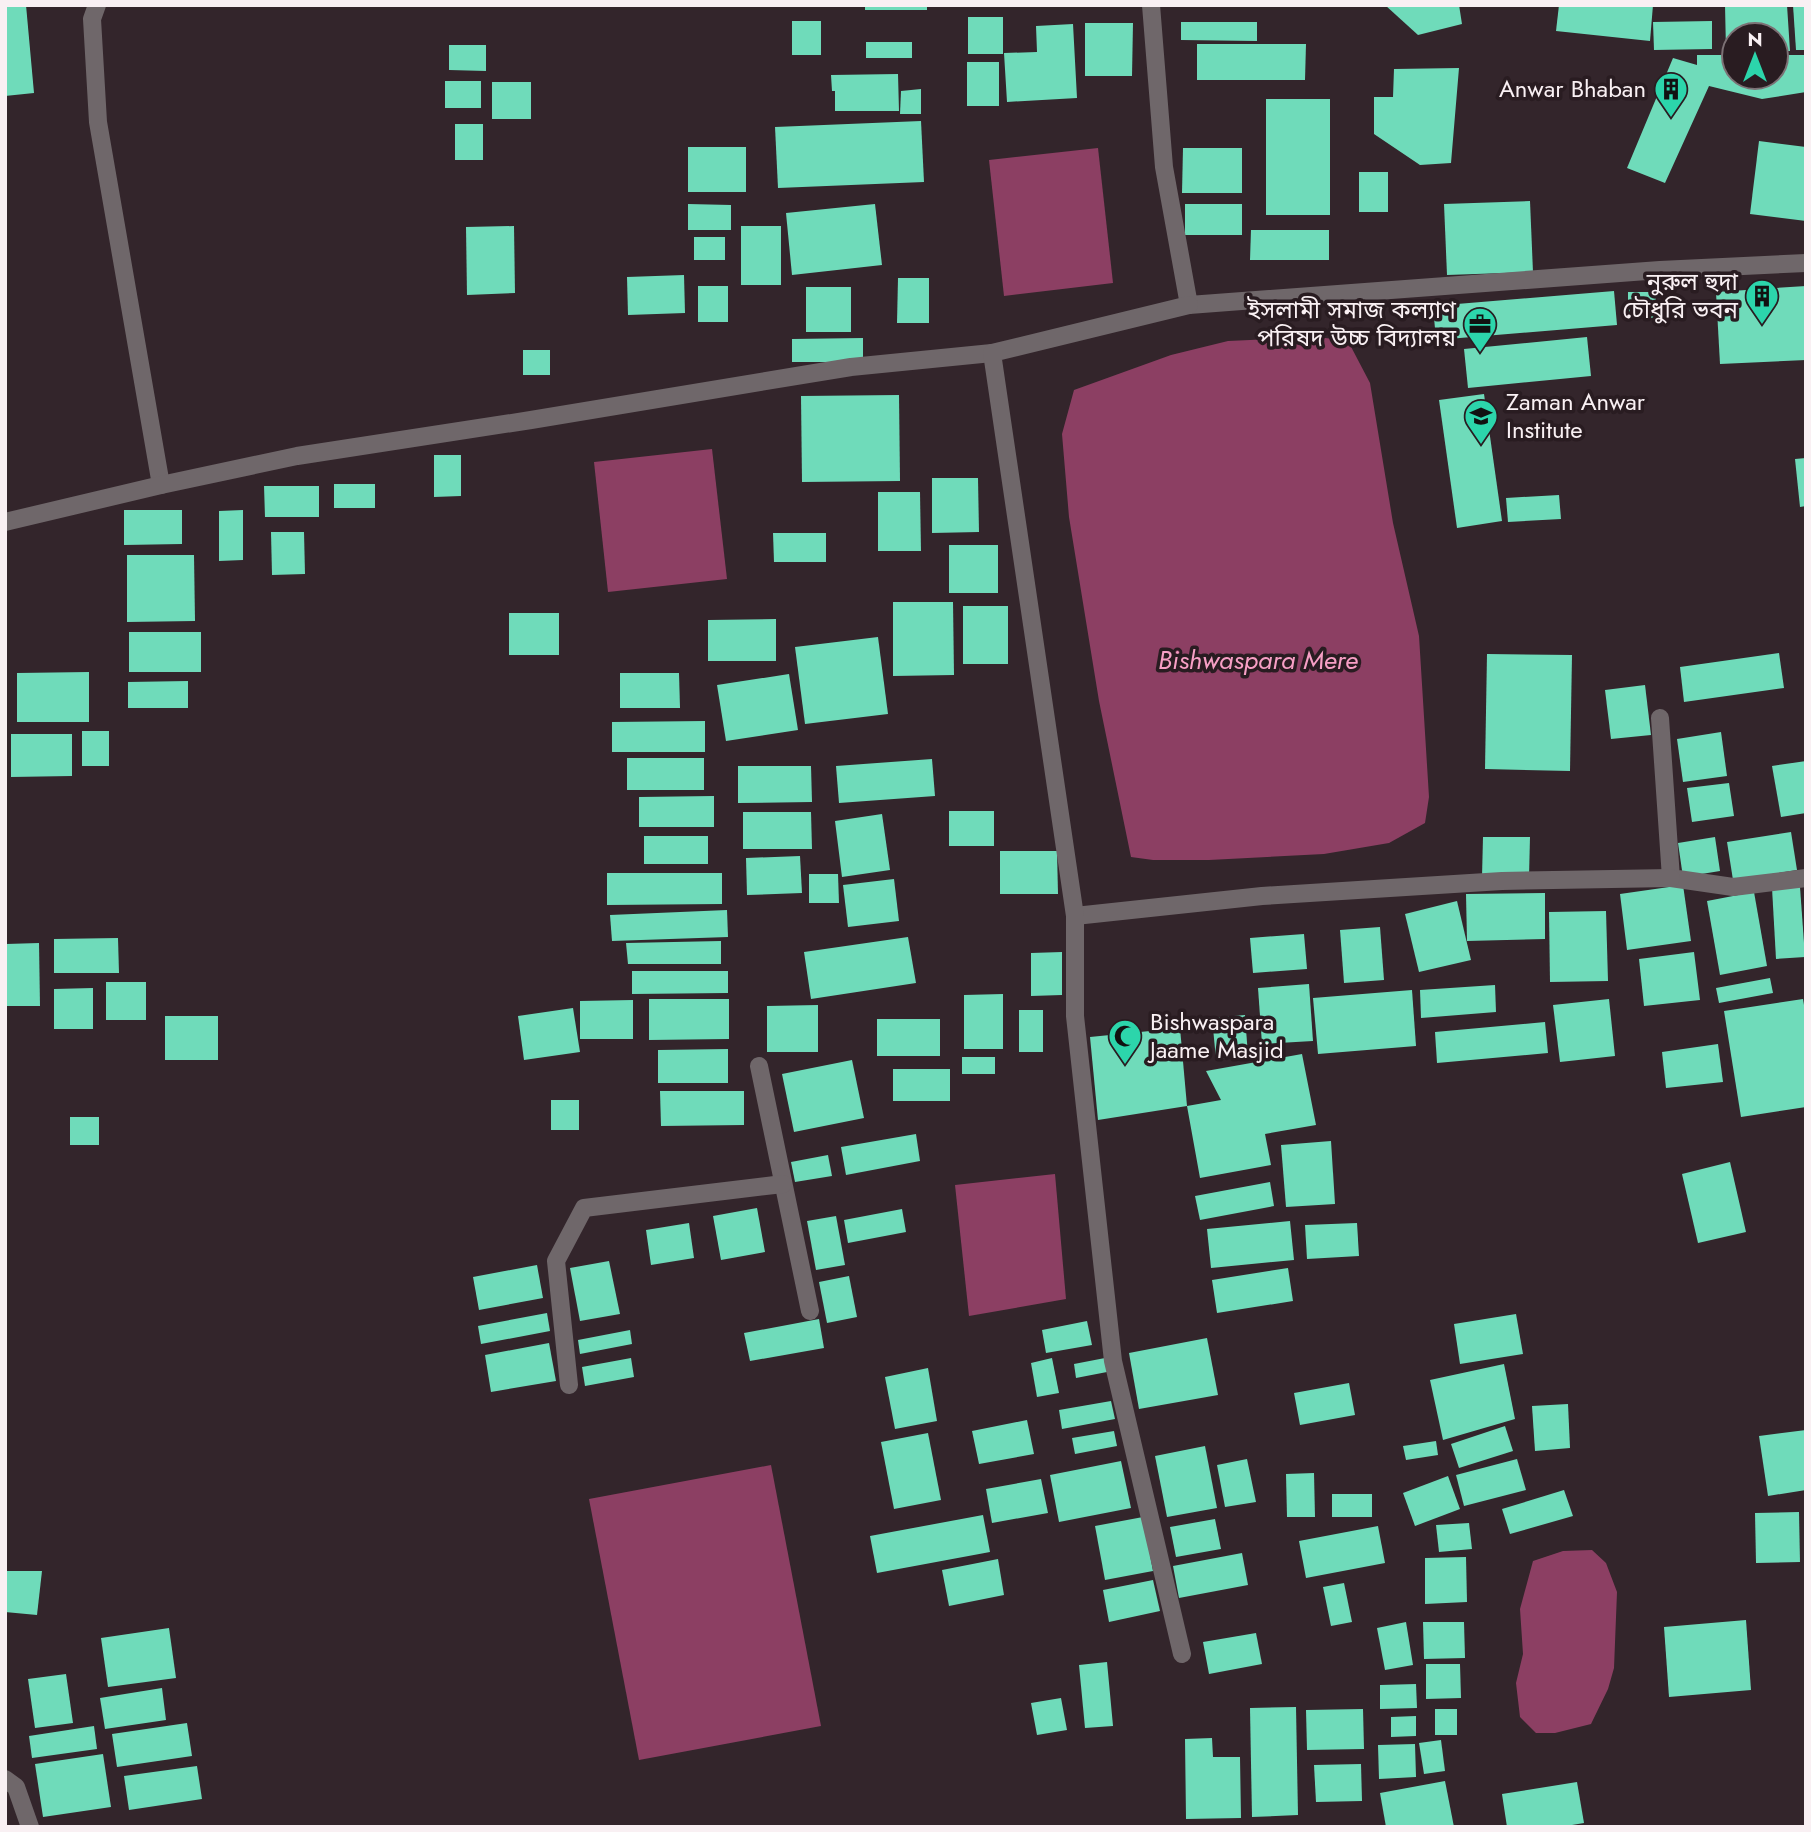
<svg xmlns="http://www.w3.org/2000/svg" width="1811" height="1832" viewBox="0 0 1811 1832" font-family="Jost,'Noto Sans Bengali',sans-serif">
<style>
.water{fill:#8c3f63}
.building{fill:#6fdbba}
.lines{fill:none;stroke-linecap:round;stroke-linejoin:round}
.minor{stroke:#6f676a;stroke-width:18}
.labels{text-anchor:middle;stroke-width:7;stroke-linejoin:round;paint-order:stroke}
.poi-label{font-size:24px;fill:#f9f0f3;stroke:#291c21;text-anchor:end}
.water-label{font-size:26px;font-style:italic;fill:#f79fc5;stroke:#291c21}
</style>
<rect width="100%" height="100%" fill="#33252b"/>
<g class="water">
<polygon points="1098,148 1113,283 1004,296 989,160"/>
<polygon points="1318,337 1348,341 1370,383 1393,523 1419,636 1429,797 1425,823 1389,843 1324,854 1209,860 1153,860 1131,857 1099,701 1069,517 1062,434 1074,390 1171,355 1228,341"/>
<polygon points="712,449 727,579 608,592 594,462"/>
<polygon points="1055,1174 1066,1299 969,1316 955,1185"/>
<polygon points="771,1465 821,1726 639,1760 589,1499"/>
<polygon points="1592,1550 1606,1563 1617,1592 1614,1668 1608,1689 1591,1724 1555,1733 1536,1733 1520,1717 1516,1683 1523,1654 1520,1609 1533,1561 1563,1551"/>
</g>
<g class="building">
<polygon points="5,5 26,5 34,93 5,96"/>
<rect x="865" y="5" width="62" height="5"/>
<polygon points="1385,5 1459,5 1462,24 1418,35"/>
<polygon points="1559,5 1653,5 1650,41 1556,31"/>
<polygon points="1725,5 1787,5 1790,51 1776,51 1776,35 1734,35 1734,51 1726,51"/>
<polygon points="1793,5 1806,5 1806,50 1796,50"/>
<rect x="968" y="17" width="35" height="37"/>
<rect x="792" y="21" width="29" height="34"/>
<polygon points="1712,21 1712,49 1654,50 1653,22"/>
<polygon points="1181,22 1257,22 1257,41 1181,40"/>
<polygon points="1085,23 1133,23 1132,76 1085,76"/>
<polygon points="1073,24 1077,98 1007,102 1004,53 1037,52 1036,26"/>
<rect x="866" y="42" width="46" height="16"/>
<polygon points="1197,44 1306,44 1305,80 1197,80"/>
<polygon points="449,45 486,45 486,71 449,70"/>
<polygon points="1697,55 1734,55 1734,77 1776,77 1776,55 1806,55 1806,92 1762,99 1709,86 1665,183 1627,168 1673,58 1697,65"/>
<rect x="967" y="62" width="32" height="44"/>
<polygon points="1459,68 1451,163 1420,165 1374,134 1374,97 1393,97 1394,69"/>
<polygon points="898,74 899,111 835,111 835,91 832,91 831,75"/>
<rect x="445" y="81" width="36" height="27"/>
<rect x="492" y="82" width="39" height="37"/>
<polygon points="921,89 921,114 900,114 901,91"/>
<rect x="1266" y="99" width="64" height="116"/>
<polygon points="921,121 924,182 778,188 775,127"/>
<rect x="455" y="124" width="28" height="36"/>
<polygon points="1759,141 1806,147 1806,221 1750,214"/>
<rect x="688" y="147" width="58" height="45"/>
<polygon points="1183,148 1242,148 1242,193 1182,193"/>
<rect x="1359" y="172" width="29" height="40"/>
<polygon points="1530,201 1533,272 1447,275 1444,204"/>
<polygon points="688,204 731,205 731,230 688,230"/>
<polygon points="875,204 882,265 792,275 786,213"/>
<rect x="1185" y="204" width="57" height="31"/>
<polygon points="514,226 515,293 467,295 466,227"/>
<rect x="741" y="226" width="40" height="59"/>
<polygon points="1251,230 1329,230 1329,260 1250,260"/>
<rect x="694" y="237" width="31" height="23"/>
<polygon points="684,275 685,313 628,315 627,277"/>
<polygon points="898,278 929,278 929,323 897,323"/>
<rect x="698" y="286" width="30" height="36"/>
<polygon points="1806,286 1806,360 1720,364 1716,292"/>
<rect x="806" y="287" width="45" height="45"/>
<polygon points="1614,291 1617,325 1436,340 1433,306"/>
<rect x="1628" y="292" width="28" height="26"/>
<polygon points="1587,337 1591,376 1468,388 1464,349"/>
<polygon points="863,338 863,362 792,362 792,339"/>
<rect x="523" y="350" width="27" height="25"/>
<polygon points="1484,394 1502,521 1457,528 1439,400"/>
<polygon points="899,395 900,481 802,482 801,396"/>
<polygon points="434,455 461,455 461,496 434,497"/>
<polygon points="1806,458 1806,506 1800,507 1795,459"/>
<polygon points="932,478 978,478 979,532 932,533"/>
<rect x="334" y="484" width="41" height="24"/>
<polygon points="264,486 319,486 319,517 265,517"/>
<polygon points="878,492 920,492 921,551 878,551"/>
<polygon points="1559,495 1561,519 1508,522 1506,498"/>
<polygon points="124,510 182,510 182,544 124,545"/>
<polygon points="243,510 243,560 219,561 219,511"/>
<polygon points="271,532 304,532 305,574 272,575"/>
<polygon points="773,533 826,533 826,562 774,562"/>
<rect x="949" y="545" width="49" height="48"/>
<polygon points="127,555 194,555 195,621 127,622"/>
<polygon points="893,602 953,602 954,675 893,676"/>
<rect x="963" y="606" width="45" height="58"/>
<rect x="509" y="613" width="50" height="42"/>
<polygon points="776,619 776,661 708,661 708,620"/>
<rect x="129" y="632" width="72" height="40"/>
<polygon points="878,637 888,714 805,724 795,647"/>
<polygon points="1779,653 1784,688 1684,702 1680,667"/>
<polygon points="1487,654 1572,655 1570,771 1485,769"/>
<polygon points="89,672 89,722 17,722 17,673"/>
<polygon points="620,673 679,673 680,708 620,708"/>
<polygon points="789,674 798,730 726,741 717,685"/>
<polygon points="188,681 188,708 128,708 128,682"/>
<polygon points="1645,685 1651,735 1611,739 1605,690"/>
<polygon points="705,721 705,752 612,752 612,722"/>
<rect x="82" y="731" width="27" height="35"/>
<polygon points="1721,732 1727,776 1683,782 1677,739"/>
<polygon points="11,734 72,734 72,776 11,777"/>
<rect x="627" y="758" width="77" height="32"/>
<polygon points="932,759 935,796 839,803 836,766"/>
<polygon points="1806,761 1806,813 1781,817 1772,766"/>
<polygon points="738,766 811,766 812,802 738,803"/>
<polygon points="1729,783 1734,816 1692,822 1687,788"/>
<polygon points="714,796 714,827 639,827 639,797"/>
<rect x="949" y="811" width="45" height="35"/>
<polygon points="743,812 811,812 812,849 743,849"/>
<polygon points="882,814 890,870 842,877 835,821"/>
<polygon points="1791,832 1797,870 1733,880 1727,842"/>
<rect x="644" y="836" width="64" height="28"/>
<polygon points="1483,837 1530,837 1529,877 1482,877"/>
<polygon points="1715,837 1720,871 1683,877 1678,843"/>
<polygon points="1000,851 1057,851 1058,894 1000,894"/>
<polygon points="800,856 802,893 747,895 746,858"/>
<polygon points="607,873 722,873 722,904 607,905"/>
<polygon points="809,874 838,874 839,903 809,903"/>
<polygon points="894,879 899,921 848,927 843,885"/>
<polygon points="1683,885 1691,941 1627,950 1620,894"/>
<polygon points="1800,887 1805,957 1776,959 1772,888"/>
<polygon points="1754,892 1767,966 1720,975 1707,901"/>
<polygon points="1545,893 1545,939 1467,941 1466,894"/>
<polygon points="1457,901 1471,960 1419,972 1405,914"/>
<polygon points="727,910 728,937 612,941 610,915"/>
<polygon points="1606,911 1608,981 1550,982 1549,912"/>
<polygon points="1380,927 1384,980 1344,983 1340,930"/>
<polygon points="1304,934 1307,969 1253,973 1250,938"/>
<polygon points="908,937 916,983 811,999 804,952"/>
<polygon points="118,938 119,973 54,973 54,939"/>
<polygon points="721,941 721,964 628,964 626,943"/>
<polygon points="39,943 40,1006 6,1006 6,944"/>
<polygon points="1062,952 1062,995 1031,996 1031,953"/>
<polygon points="1694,952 1700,1000 1644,1006 1639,959"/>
<polygon points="632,971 728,971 728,993 632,994"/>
<polygon points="1770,978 1773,993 1719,1003 1716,988"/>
<rect x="106" y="982" width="40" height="38"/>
<polygon points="1309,984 1313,1041 1262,1044 1258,988"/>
<polygon points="1495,985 1496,1012 1421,1018 1420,990"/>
<polygon points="93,988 93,1029 54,1029 54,989"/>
<polygon points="1412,990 1416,1046 1318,1054 1313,998"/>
<polygon points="1003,994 1003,1049 964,1049 964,995"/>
<polygon points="649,999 729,999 729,1039 649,1040"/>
<polygon points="1609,999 1615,1056 1560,1062 1553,1005"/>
<polygon points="1803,999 1806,1017 1806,1107 1741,1117 1724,1011"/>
<polygon points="633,1000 633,1039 580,1039 580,1001"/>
<polygon points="818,1005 818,1052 767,1052 767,1006"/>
<polygon points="573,1008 580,1052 524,1060 518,1016"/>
<rect x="1019" y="1010" width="24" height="42"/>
<polygon points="1245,1015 1248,1056 1216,1059 1212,1018"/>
<rect x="165" y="1016" width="53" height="44"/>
<rect x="877" y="1019" width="63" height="37"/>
<polygon points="1545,1022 1548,1053 1437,1063 1435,1032"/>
<polygon points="1180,1028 1187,1106 1098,1120 1090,1037"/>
<polygon points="1718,1044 1723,1082 1666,1088 1662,1052"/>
<polygon points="728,1049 728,1083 658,1083 658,1050"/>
<polygon points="1302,1054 1316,1125 1265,1134 1271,1165 1200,1178 1187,1106 1221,1100 1206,1071"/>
<rect x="962" y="1057" width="33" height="17"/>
<polygon points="852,1060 864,1118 794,1132 782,1074"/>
<rect x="893" y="1069" width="57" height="32"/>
<polygon points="660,1091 744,1091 744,1125 661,1126"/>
<rect x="551" y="1100" width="28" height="30"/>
<rect x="70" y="1117" width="29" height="28"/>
<polygon points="916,1134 920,1161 846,1175 841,1147"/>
<polygon points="1331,1141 1335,1204 1286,1207 1281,1145"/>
<polygon points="828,1155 832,1176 795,1182 791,1162"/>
<polygon points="1730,1162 1746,1232 1698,1243 1682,1174"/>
<polygon points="1270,1182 1274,1206 1200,1220 1195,1196"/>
<polygon points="757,1208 765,1252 721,1260 713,1216"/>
<polygon points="902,1209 906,1232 848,1243 844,1220"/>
<polygon points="836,1216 845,1265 816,1270 807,1221"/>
<polygon points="1290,1221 1294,1260 1211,1268 1207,1229"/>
<polygon points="689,1223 694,1258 651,1265 646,1230"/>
<polygon points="1357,1223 1359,1256 1307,1259 1305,1225"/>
<polygon points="609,1261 620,1314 580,1321 570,1268"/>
<polygon points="537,1265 543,1298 479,1310 473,1277"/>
<polygon points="1288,1268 1293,1301 1217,1313 1212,1280"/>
<polygon points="849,1276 857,1317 827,1323 819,1282"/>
<polygon points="547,1313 550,1331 481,1344 478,1326"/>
<polygon points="1516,1314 1523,1354 1460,1364 1454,1324"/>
<polygon points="819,1319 824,1348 750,1361 744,1333"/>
<polygon points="1087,1321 1092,1345 1046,1353 1042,1330"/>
<polygon points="630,1330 632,1344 580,1354 578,1340"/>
<polygon points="1207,1338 1218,1395 1139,1409 1129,1353"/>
<polygon points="549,1343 556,1381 491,1392 485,1355"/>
<polygon points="631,1358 634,1377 585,1386 582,1367"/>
<polygon points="1052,1358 1059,1393 1037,1397 1031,1363"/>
<polygon points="1105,1358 1107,1372 1076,1378 1074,1364"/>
<polygon points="1504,1364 1515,1419 1443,1440 1430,1380"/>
<polygon points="928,1368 937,1421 895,1429 885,1377"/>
<polygon points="1349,1383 1355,1415 1300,1425 1294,1393"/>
<polygon points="1111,1401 1115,1419 1062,1429 1059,1410"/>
<polygon points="1568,1404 1570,1448 1535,1451 1532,1406"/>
<polygon points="1027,1420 1034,1454 979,1464 972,1431"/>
<polygon points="1505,1426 1513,1451 1459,1468 1451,1444"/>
<polygon points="1806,1430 1806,1490 1768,1496 1759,1436"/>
<polygon points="1114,1431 1117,1446 1075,1454 1072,1438"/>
<polygon points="928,1433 941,1500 894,1509 881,1442"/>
<polygon points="1436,1441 1438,1455 1406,1460 1403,1446"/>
<polygon points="1205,1446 1217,1508 1167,1517 1155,1456"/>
<polygon points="1247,1459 1256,1502 1225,1507 1217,1465"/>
<polygon points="1517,1459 1526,1490 1464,1506 1456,1475"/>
<polygon points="1121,1461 1131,1508 1059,1522 1050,1475"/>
<polygon points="1314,1473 1315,1517 1287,1517 1286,1474"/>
<polygon points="1448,1476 1460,1509 1415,1526 1403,1493"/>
<polygon points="1041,1479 1048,1513 992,1523 986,1489"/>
<polygon points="1564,1490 1573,1516 1510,1534 1502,1509"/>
<rect x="1332" y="1494" width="40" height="23"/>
<polygon points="1799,1512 1800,1562 1756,1563 1755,1513"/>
<polygon points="983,1515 990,1552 877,1573 870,1536"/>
<polygon points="1143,1517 1153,1571 1105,1580 1095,1526"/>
<polygon points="1215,1519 1221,1549 1176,1557 1170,1527"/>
<polygon points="1469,1523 1472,1549 1439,1552 1436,1525"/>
<polygon points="1378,1526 1385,1563 1306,1578 1299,1541"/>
<polygon points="1242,1553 1248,1585 1179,1598 1173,1566"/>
<polygon points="1466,1557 1467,1602 1425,1604 1425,1558"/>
<polygon points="998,1559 1004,1595 949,1606 942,1570"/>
<polygon points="5,1571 42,1571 37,1615 5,1612"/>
<polygon points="1153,1580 1160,1611 1109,1622 1103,1590"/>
<polygon points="1344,1583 1352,1622 1331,1626 1323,1587"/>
<polygon points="1746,1620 1751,1690 1669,1697 1664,1627"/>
<polygon points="1406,1622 1413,1665 1385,1670 1377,1628"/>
<polygon points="1423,1622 1464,1622 1465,1658 1424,1659"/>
<polygon points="169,1628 176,1678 108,1687 101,1638"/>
<polygon points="1256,1633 1262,1664 1209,1674 1203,1642"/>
<polygon points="1107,1662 1113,1726 1085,1728 1079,1665"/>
<polygon points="1426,1664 1460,1664 1461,1698 1426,1699"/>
<polygon points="66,1674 73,1723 35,1728 28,1679"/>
<polygon points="1416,1684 1417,1708 1380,1709 1380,1685"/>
<polygon points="162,1688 166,1720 105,1729 100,1698"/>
<polygon points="1061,1698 1067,1730 1037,1735 1031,1703"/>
<polygon points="1296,1707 1298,1815 1252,1817 1250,1708"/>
<polygon points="1363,1709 1364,1749 1307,1750 1306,1710"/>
<rect x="1435" y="1709" width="22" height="26"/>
<polygon points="1416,1716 1416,1736 1391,1737 1391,1717"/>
<polygon points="187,1723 192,1756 117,1767 112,1734"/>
<polygon points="94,1726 97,1749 32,1758 29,1736"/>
<polygon points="1212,1738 1213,1757 1240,1757 1241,1818 1186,1819 1185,1739"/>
<polygon points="1441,1740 1445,1771 1424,1774 1419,1743"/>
<polygon points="1415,1744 1416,1777 1379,1779 1378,1745"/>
<polygon points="103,1754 111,1807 43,1817 35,1764"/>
<polygon points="1361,1764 1362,1801 1316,1802 1314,1765"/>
<polygon points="197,1766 202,1799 129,1810 124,1776"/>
<polygon points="1445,1781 1454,1827 1386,1827 1380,1793"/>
<polygon points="1577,1782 1584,1823 1560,1827 1507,1827 1502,1794"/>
</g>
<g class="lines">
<g class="minor">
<polyline points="97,5 92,19 98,122 161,485"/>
<polyline points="1151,5 1164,167 1189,305 1660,270 1806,263"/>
<polyline points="5,522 161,485 297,456 531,420 851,367 992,353"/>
<polyline points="1660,718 1671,878 1733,887 1806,878"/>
<polyline points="1075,916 1262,896 1502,881 1671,878"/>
<polyline points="759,1066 810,1311"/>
<polyline points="569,1385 556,1261 584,1208 783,1184"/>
<polyline points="1182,1654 1113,1361 1075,1016 1075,916 992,353 1189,305"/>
<polyline points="5,1779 16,1787 30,1827"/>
</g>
</g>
<defs>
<symbol id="building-pin" viewBox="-11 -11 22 30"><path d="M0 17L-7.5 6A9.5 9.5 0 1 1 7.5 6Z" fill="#2cd5ab" stroke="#291c21"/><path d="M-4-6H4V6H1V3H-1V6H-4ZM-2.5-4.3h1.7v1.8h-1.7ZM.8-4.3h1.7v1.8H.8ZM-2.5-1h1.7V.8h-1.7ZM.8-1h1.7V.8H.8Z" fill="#111"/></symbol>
<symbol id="office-pin" viewBox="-11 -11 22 30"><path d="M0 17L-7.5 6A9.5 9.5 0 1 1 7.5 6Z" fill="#2cd5ab" stroke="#291c21"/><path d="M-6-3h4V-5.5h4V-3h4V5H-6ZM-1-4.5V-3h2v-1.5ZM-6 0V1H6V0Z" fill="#111"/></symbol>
<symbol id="school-pin" viewBox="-11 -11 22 30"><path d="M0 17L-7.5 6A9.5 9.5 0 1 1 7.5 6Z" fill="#2cd5ab" stroke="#291c21"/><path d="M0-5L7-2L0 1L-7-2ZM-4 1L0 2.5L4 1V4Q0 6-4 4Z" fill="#111"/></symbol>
<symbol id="mosque-pin" viewBox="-11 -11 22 30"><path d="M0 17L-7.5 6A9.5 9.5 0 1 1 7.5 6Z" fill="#2cd5ab" stroke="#291c21"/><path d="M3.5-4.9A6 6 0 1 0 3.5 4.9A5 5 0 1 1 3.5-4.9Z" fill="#111"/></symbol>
</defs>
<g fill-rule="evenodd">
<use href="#building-pin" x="1652" y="70" width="38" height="52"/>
<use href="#building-pin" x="1743" y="277" width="38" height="52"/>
<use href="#office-pin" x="1461" y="305" width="38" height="52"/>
<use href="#school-pin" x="1462" y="397" width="38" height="52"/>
<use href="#mosque-pin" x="1106" y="1017" width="38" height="52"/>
</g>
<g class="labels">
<g class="poi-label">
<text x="1646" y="97">Anwar Bhaban</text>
<text x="1738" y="290">নুরুল হুদা<tspan x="1738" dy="28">চৌধুরি ভবন</tspan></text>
<text x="1456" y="318">ইসলামী সমাজ কল্যাণ<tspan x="1456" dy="28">পরিষদ উচ্চ বিদ্যালয়</tspan></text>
<text x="1506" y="410" text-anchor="start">Zaman Anwar<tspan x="1506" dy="28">Institute</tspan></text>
<text x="1150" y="1030" text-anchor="start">Bishwaspara<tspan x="1150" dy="28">Jaame Masjid</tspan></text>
</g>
<g class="water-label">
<text x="1258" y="669">Bishwaspara Mere</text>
</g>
</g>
<rect width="1811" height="1832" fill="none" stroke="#f9f0f3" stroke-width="14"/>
<g transform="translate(1755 56)"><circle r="33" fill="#291c21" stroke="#7c7175" stroke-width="2"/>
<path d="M0-5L12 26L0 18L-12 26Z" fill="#2cd5ab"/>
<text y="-10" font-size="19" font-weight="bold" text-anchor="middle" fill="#f9f0f3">N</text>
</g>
</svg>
